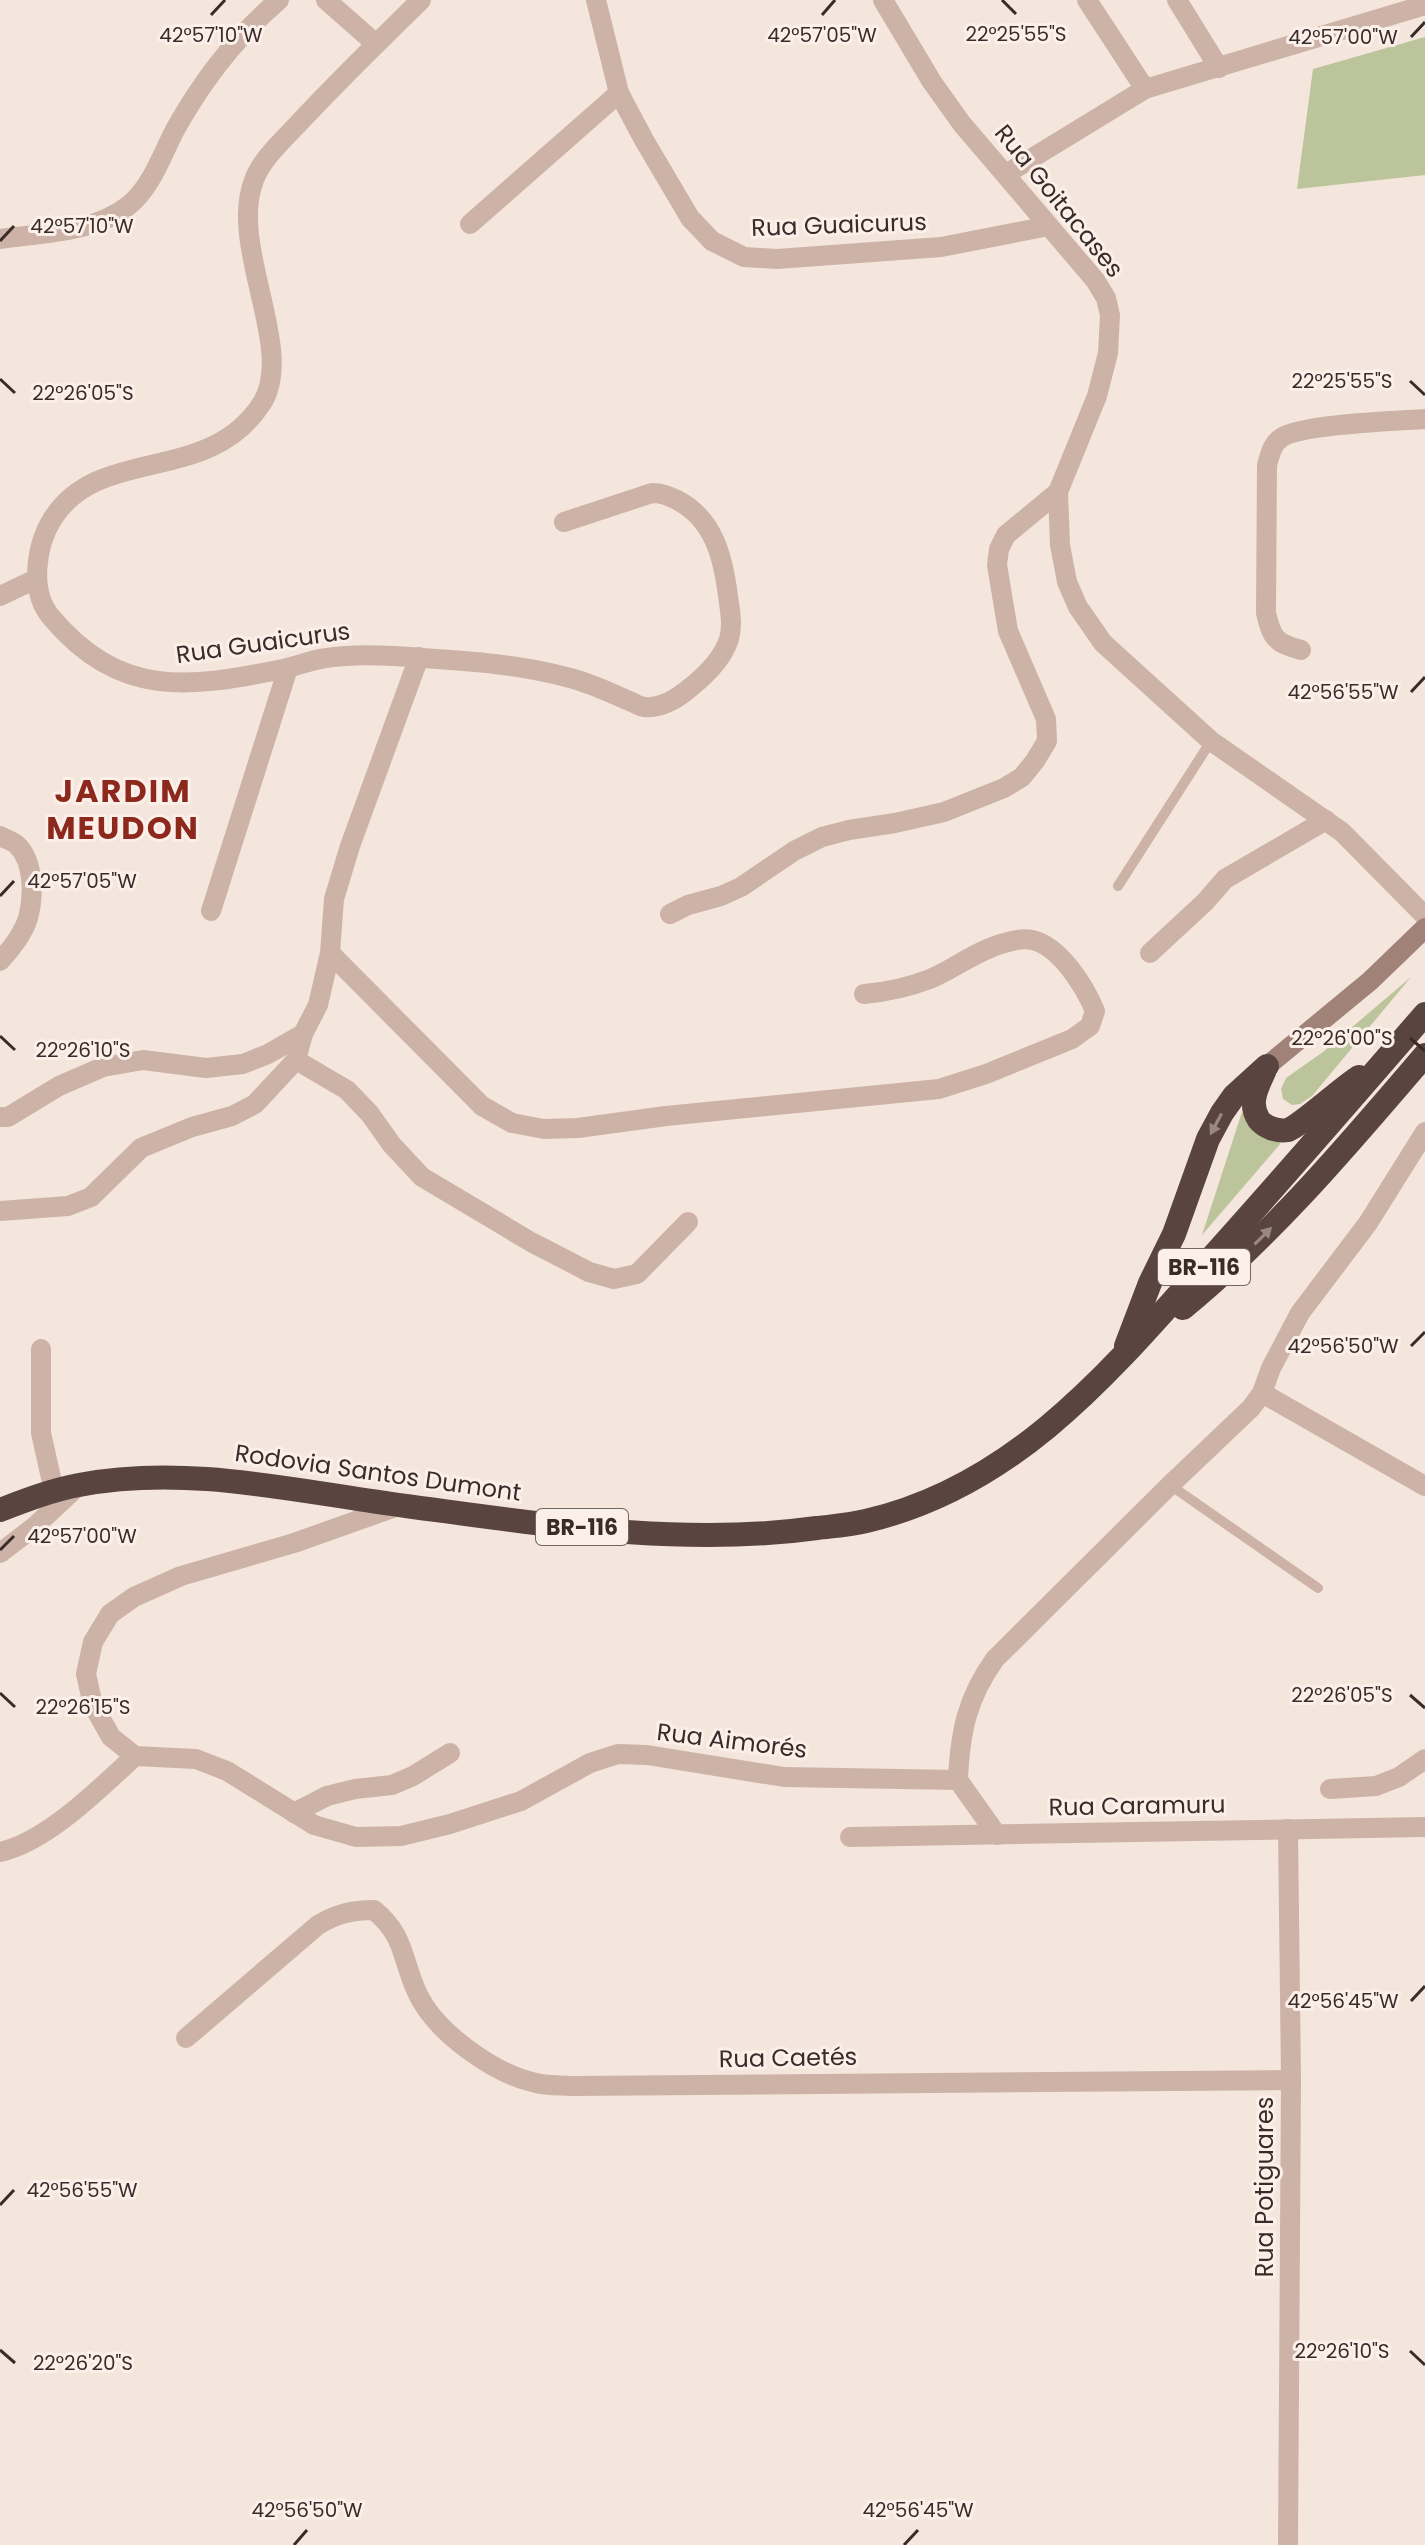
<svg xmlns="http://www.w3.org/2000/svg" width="1425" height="2545" viewBox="0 0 1425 2545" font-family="Poppins,sans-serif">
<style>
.green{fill:#bbc49b}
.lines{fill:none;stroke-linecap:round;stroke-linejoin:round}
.lane{stroke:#cdb3a7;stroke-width:10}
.street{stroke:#cdb3a7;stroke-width:20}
.secondary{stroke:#a18278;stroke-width:20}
.highway{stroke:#5a443f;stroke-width:24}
.oneway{fill:#9a8983}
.ticks{fill:none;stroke:#392b28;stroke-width:3}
.labels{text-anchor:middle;stroke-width:6;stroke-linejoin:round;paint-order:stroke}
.shield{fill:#fbf0e9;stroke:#736662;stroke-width:2}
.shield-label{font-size:22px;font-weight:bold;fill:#392b28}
.street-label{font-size:24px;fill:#392b28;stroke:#fbf0e9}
.district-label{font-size:32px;font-weight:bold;letter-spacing:2px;fill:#8d281c;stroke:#fbf0e9}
.ticks-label{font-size:20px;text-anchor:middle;fill:#392b28;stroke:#fbf0e9;stroke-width:6;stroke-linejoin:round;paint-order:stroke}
</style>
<rect width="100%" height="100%" fill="#f4e6dc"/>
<g class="green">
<polygon points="1425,37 1425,175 1297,189 1313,69"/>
<polygon points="1411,977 1312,1096 1300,1104 1292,1105 1283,1099 1281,1089 1286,1078 1323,1052"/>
<polygon points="1242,1112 1253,1128 1281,1143 1202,1235"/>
</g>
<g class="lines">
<g class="lane">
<polyline points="1118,886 1211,741"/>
<polyline points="1170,1485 1318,1588"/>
</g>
<g class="street">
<polyline points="326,0 376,44"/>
<path d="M421,0C379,41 337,82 297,125C282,141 262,159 254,180C228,246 296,349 262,403C209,486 101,444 53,518C36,545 29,591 51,617C120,699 189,688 283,669C297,666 311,660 326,658C357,653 390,655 422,658C472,661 522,665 570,678C590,683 609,692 627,700C633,702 638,706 644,707C662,709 678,698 691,687C706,675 723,658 729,639C733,625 730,611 728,596C723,557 714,519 677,500C668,496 662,493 652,493L564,522"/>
<polyline points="596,0 619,93 644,140 690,218 712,241 744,257 777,259 941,247 1049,226"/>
<polyline points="883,0 932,82 962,124 1095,280 1106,298 1110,315 1108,353 1097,396 1058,492 1060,545 1067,582 1078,607 1103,643 1211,741 1342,832 1425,916"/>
<polyline points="1087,0 1145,89"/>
<polyline points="1177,0 1219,68"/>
<polyline points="1006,174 1145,89 1425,5"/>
<polyline points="470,224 619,93"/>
<path d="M0,239C42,233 93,233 128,206C152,187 162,154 176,128C203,80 237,36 279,0"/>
<polyline points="0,596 36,579"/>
<path d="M1301,650C1276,643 1272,639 1266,613L1267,465C1270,455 1272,444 1281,438C1300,424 1397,421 1425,419"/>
<path d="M0,836C5,839 13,841 17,845C34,861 34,896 28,918C24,932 10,951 0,961"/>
<polyline points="211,911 288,668"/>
<polyline points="670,914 688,905 721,896 741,887 794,851 822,837 849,830 895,823 944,812 1004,788 1022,777 1035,761 1047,741 1046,719 1008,631 997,565 999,549 1006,535 1058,492"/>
<path d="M330,953L482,1106L512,1123L544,1129L578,1128L666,1116L939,1089L986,1074L1072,1039L1090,1026L1095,1011C1085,987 1060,946 1032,940C1023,938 1010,941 1001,944C976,951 954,969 930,979C909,987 887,992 864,994"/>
<polyline points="1150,953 1205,902 1225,879 1326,820"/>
<polyline points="296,1060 347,1090 370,1114 392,1145 422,1177 531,1242 589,1272 614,1279 637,1274 688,1222"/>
<polyline points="0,1117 8,1117 59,1086 103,1067 143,1060 206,1068 243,1064 268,1054 303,1034"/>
<polyline points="0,1211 68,1206 91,1197 141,1148 192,1127 232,1116 255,1104 296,1060 303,1034 318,1005 330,953 334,899 350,846 419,657"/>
<polyline points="41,1349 41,1433 54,1491"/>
<polyline points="1262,1393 1271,1368 1300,1313 1368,1223 1425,1132"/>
<path d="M401,1505L294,1543L181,1576L134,1597L110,1614L93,1642L86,1674L93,1705L111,1737L135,1756L196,1759L227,1771L314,1825L356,1837L401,1836L450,1824L521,1801L590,1763L618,1754L647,1755L784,1777L958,1780C960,1732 967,1698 995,1659L1170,1485L1251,1408L1262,1393L1425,1486"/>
<polyline points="0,1553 34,1527 76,1488"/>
<polyline points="958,1780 997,1835"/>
<polyline points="1330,1789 1376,1786 1399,1777 1425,1759"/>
<polyline points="294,1813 327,1796 355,1789 392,1785 413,1776 450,1753"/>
<polyline points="1288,1829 1291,2080 1288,2545"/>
<polyline points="850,1837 1425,1827"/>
<path d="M0,1852C47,1842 100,1788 135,1756"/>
<path d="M186,2038L318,1925C336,1914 352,1910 374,1910C405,1936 401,1956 416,1990C433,2031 494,2074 536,2083C548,2086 561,2085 573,2086L1291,2080"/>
</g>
<polyline class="secondary" points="1267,1066 1370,981 1425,928"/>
<g class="highway">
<path d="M1264,1072C1257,1087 1248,1104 1259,1120C1265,1127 1277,1132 1288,1130C1300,1126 1343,1087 1359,1077"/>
<path d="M1183,1308C1275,1232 1348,1145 1425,1055"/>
<polyline points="1126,1346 1150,1283 1174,1234 1208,1139 1222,1113 1234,1096 1267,1066"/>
<path d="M0,1510C26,1500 52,1490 79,1485C188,1464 298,1492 406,1506C541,1524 681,1547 817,1528C833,1526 850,1525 866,1521C1018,1486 1114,1367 1213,1256C1285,1176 1355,1095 1425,1014"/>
</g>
</g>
<defs><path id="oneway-solid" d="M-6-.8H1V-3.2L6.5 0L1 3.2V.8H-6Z" transform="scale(2)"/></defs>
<g class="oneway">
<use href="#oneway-solid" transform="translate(1216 1124) rotate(118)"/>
<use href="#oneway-solid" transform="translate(1263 1236) rotate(-45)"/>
</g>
<path class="ticks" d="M1002,0L1016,14M211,15L225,0M822,15L835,0M1411,37L1425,22M0,241L14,226M0,379L15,393M1410,381L1425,395M1411,692L1425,677M0,896L14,881M0,1036L15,1050M1410,1038L1425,1051M1411,1346L1425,1332M0,1550L14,1536M0,1693L15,1707M1410,1695L1425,1708M1411,2001L1425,1986M0,2205L14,2190M0,2350L15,2363M1410,2351L1425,2365M294,2545L307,2530M904,2545L918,2530"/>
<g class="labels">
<g class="shield">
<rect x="1158" y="1249" width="92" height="36" rx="6"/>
<rect x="536" y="1509" width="92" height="36" rx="6"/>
</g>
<g class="shield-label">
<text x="1204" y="1275">BR-116</text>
<text x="582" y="1535">BR-116</text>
</g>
<g class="street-label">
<text transform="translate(1059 201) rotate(51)" y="8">Rua Goitacases</text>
<text transform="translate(839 225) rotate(-2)" y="8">Rua Guaicurus</text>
<text transform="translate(263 643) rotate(-8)" y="8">Rua Guaicurus</text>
<text transform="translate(378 1473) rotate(8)" y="8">Rodovia Santos Dumont</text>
<text transform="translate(732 1741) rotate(7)" y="8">Rua Aimorés</text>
<text transform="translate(1137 1806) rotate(-1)" y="8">Rua Caramuru</text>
<text transform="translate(788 2058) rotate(-1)" y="8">Rua Caetés</text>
<text transform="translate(1265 2187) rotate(-90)" y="8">Rua Potiguares</text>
</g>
<g class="district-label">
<text x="123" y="802">JARDIM<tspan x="123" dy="37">MEUDON</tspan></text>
</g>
</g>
<g class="ticks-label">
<text x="1016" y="41">22°25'55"S</text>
<text x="822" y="42">42°57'05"W</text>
<text x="211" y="42">42°57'10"W</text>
<text x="1343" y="44">42°57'00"W</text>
<text x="82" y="233">42°57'10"W</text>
<text x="1342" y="388">22°25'55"S</text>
<text x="83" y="400">22°26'05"S</text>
<text x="1343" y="699">42°56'55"W</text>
<text x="82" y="888">42°57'05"W</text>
<text x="1342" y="1045">22°26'00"S</text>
<text x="83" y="1057">22°26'10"S</text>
<text x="1343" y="1353">42°56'50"W</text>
<text x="82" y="1543">42°57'00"W</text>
<text x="1342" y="1702">22°26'05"S</text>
<text x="83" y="1714">22°26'15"S</text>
<text x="1343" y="2008">42°56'45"W</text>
<text x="82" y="2197">42°56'55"W</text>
<text x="1342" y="2358">22°26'10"S</text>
<text x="83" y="2370">22°26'20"S</text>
<text x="307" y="2517">42°56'50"W</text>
<text x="918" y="2517">42°56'45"W</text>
</g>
</svg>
